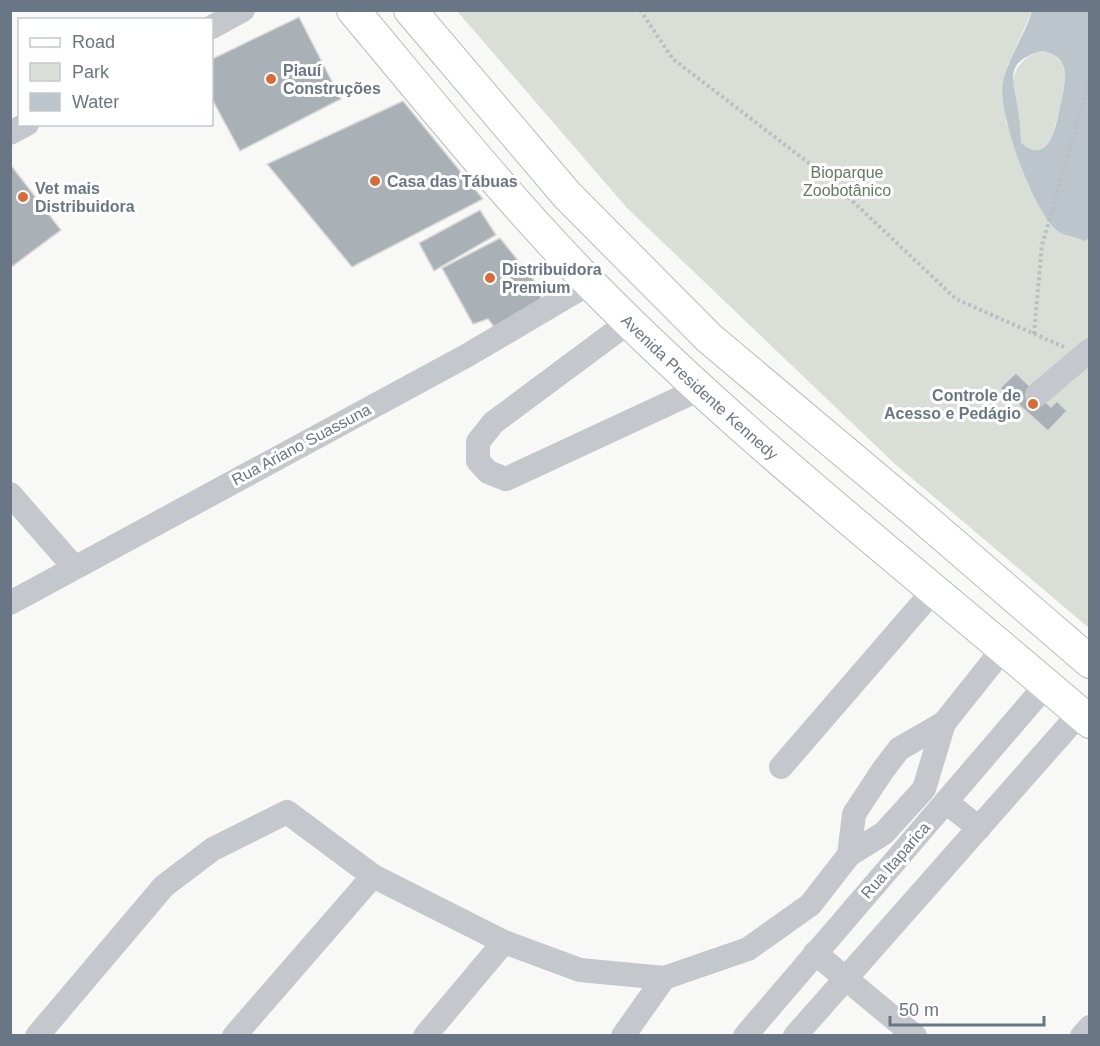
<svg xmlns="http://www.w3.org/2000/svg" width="1100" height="1046" viewBox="0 0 1100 1046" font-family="Arial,sans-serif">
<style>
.green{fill:#d9dfd7}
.water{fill:#bcc5cb;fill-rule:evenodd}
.building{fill:#a9b0b6;stroke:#dadad8;stroke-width:1.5}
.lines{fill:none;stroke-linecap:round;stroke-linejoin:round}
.major-casing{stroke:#b7bbbf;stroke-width:34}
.path{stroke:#bcbec1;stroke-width:4;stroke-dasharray:3 3;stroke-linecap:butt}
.minor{stroke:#c4c7cb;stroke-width:24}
.major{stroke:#fff;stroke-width:32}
.poi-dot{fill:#d86b36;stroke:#fff;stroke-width:2}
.labels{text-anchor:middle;stroke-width:6;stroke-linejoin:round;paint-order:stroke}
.poi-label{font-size:16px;font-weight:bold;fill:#697685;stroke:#fff;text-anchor:start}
.park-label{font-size:16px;fill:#667764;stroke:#fff}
.street-label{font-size:16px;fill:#697685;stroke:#fff}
</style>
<rect width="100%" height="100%" fill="#f8f8f6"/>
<g class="green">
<polygon points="457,11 1032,11 1007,67 1006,121 1028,184 1044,212 1060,232 1085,240 1089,238 1089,628 895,464 627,208"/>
<path d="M1041,51C1074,57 1065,83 1060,107C1055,126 1049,167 1021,144C1015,108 997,65 1041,51Z"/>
</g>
<path class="water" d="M1032,11H1089L1090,238L1085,241C1078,237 1065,236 1059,232C1034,215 997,112 1003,83C1008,57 1025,35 1032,11ZM1041,51C1074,56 1065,83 1060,107C1056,126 1049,167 1021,143C1020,132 1020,121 1018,110C1014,80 1002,63 1041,51Z"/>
<g class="building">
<polygon points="299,17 341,99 240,151 212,99 212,59"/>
<polygon points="403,101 483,199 352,267 267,164"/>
<polygon points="10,164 61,230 10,268"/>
<polygon points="480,210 496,235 434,271 419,243"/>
<polygon points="500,238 541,289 541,299 494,327 488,319 473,324 442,268"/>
<polygon points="1016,373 1051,407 1057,401 1067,411 1048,431 1000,388"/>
</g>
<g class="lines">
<defs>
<g id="major">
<path id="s1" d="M353,10C430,102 506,197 590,283C745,441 922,577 1090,722"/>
<polyline points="410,10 567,195 709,338 922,517 1090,662"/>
</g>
</defs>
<use href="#major" class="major-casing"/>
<g class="path">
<polyline points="640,10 673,59 827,177 956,299 1064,347"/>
<polyline points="1034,334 1042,245 1090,78"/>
</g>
<g class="minor">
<polyline points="212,27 243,10"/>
<polyline points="10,133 27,124"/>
<polyline points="630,321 493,423 478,442 478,461 488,472 506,479 702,388"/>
<polyline points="1037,395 1090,350"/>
<polyline points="10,494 74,567"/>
<polyline points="10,603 466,356 590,283"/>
<polyline points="781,767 934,590"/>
<polyline points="946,802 979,828"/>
<polyline points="849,855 854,814 883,770 899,749 944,723"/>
<polyline points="815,953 915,1036"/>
<polyline points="37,1036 164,886 213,849 287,812 373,876 504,942 580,970 664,978 748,949 810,905 849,855 884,833 924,789 944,723 1003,649"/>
<polyline points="234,1036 373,876"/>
<polyline points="425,1036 504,942"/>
<polyline points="623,1036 664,978"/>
<polyline points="745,1036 1046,685"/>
<polyline points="795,1036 1080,713"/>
<polyline points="1082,1036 1090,1027"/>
</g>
<use href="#major" class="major"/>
</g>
<g class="poi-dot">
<circle cx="271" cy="79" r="6"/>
<circle cx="375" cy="181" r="6"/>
<circle cx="23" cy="197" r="6"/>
<circle cx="490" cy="278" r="6"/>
<circle cx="1033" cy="404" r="6"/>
</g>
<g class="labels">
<g class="poi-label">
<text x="283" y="76">Piauí<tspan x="283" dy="18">Construções</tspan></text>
<text x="387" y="187">Casa das Tábuas</text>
<text x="35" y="194">Vet mais<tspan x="35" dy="18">Distribuidora</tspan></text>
<text x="502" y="275">Distribuidora<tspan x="502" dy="18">Premium</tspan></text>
<text x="1021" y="401" text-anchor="end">Controle de<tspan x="1021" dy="18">Acesso e Pedágio</tspan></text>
</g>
<g class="park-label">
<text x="847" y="178">Bioparque<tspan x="847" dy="18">Zoobotânico</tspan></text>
</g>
<g class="street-label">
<text dy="6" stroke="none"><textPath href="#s1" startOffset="513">Avenida Presidente Kennedy</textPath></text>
<text transform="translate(301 444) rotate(-28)" y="6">Rua Ariano Suassuna</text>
<text transform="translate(895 860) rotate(-49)" y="6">Rua Itaparica</text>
</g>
</g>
<rect width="1100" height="1046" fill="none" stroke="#697685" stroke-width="24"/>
<rect x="18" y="18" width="195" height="108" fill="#ffffff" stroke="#c3c8ce" stroke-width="1.5"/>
<rect x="30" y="38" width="30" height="9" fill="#ffffff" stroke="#c3c8ce" stroke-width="1.5"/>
<text x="72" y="48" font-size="18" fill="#697685">Road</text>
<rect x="30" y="63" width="30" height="18" fill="#d9dfd7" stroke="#c3c8ce" stroke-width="1.5"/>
<text x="72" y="78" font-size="18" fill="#697685">Park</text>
<rect x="30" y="93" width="30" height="18" fill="#bcc5cb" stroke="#c3c8ce" stroke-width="1.5"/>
<text x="72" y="108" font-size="18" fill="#697685">Water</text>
<path d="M890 1016v9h154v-9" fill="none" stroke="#697685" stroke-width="3"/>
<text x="899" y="1016" font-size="18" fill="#697685" stroke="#ffffff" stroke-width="4.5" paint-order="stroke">50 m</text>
</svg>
